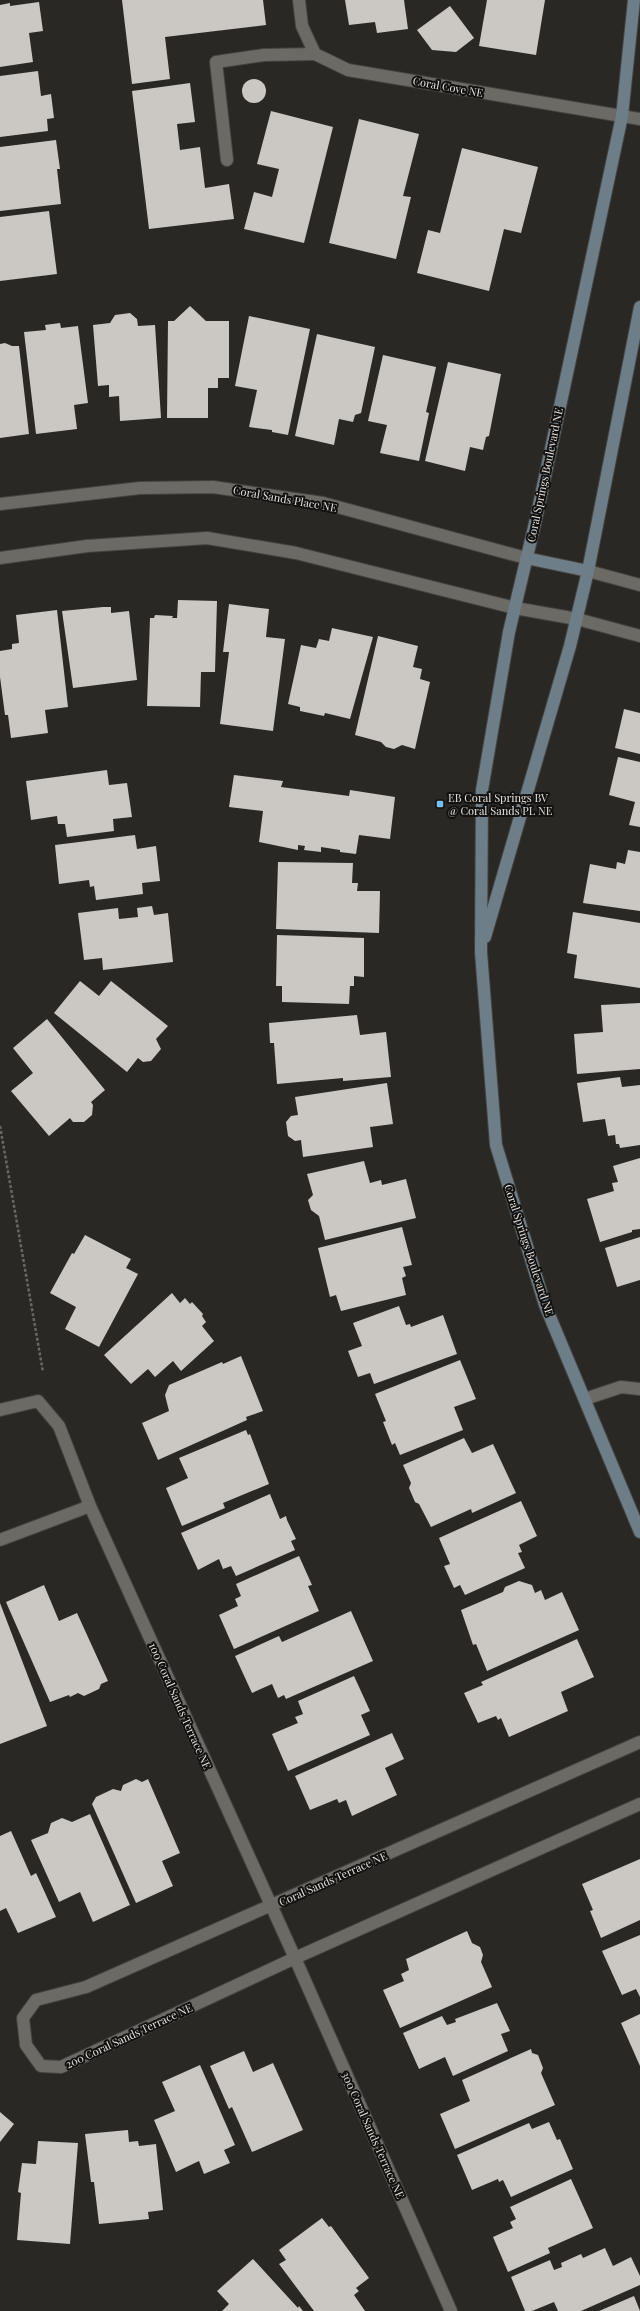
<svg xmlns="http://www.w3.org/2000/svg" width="640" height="2311" viewBox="0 0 640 2311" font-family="'Playfair Display',serif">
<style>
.building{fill:#cbc8c3}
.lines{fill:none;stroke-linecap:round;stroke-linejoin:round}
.lane-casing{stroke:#454340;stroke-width:14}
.street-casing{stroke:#454340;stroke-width:14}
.secondary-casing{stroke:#454340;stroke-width:14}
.path{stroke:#696764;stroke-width:2.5;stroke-dasharray:3 2;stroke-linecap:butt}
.lane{stroke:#6c6a65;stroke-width:12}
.street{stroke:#6c6a65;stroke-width:12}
.secondary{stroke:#6d7e89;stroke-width:12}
.poi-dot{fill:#75c0f6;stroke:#12110f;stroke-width:1.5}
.labels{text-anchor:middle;stroke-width:4;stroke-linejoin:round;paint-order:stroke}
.street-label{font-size:11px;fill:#e3e2df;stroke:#12110f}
.poi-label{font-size:11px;fill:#e3e2df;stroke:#12110f;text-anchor:start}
</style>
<rect width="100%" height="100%" fill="#2a2824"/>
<g class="building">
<polygon points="122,0 263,0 266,25 165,37 170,79 132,84"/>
<polygon points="345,0 404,0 408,29 377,33 375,22 349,25"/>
<polygon points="487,0 545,0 536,55 479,46"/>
<polygon points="39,2 43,31 29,33 33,62 0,67 0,5 10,3 10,6"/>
<polygon points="450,6 474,38 456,52 432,50 417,30"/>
<polygon points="38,71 41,96 51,94 54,118 47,119 48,131 0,137 0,76"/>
<circle cx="254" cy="91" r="12"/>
<polygon points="190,83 195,122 177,124 180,150 200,147 205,188 229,184 234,219 149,229 132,91"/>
<polygon points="271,111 333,127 304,243 244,229 254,192 272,197 279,169 257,164"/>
<polygon points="359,119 419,134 403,196 411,197 396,259 329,243"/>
<polygon points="56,140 60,169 57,169 61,204 0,211 0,147"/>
<polygon points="462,148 538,167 521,233 504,229 489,291 417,273 428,230 440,233"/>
<polygon points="49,211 57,274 0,281 0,217"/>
<polygon points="190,306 206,321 229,321 229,378 218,378 218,388 208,388 208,418 167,418 168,321 174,321"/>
<polygon points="130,313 137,319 138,326 155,325 161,418 120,421 119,396 109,397 109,385 98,386 93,325 110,323 115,315"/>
<polygon points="249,316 310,329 288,435 272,432 272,430 249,427 257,390 235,386"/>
<polygon points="60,323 61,328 78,326 88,403 74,405 77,429 36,434 24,332 46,330 45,325"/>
<polygon points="317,334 375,347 361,413 355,415 353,422 339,419 334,445 295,436"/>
<polygon points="5,343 12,346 19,346 29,434 0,438 0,344"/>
<polygon points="383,355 436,367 426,412 429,413 419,461 380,453 387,425 368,421"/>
<polygon points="448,362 501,374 489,436 486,437 483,450 470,447 465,471 425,461"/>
<polygon points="178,600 217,601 215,672 201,672 200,707 147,706 150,618 154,618 155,615 173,616 172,618 177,618"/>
<polygon points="229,604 269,609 266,637 285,639 273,731 220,724 229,652 223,652"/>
<polygon points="103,607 111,607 111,613 129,611 137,680 73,688 62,611"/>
<polygon points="57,610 68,707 45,710 48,733 11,738 8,715 5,715 0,677 0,651 12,649 12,644 19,643 16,615"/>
<polygon points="332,628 373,637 350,719 325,713 324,716 300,711 300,707 288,704 301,645 316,648 319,639 329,641"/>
<polygon points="378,636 418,646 413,667 422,669 420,679 430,682 415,749 402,745 394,749 386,747 381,742 355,735"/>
<polygon points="624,709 640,713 640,754 615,748"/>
<polygon points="618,757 640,762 640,827 629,825 635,802 609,795"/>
<polygon points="107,770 109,785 127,783 132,817 113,819 114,831 67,837 65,824 58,824 57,816 31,820 26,781"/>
<polygon points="234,775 283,781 281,787 349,796 350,790 395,797 390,839 359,835 356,854 340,852 340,850 321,847 321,852 304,850 305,846 298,845 298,850 259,842 263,811 229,807"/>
<polygon points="135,835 137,849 156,846 160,881 142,883 143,894 96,900 94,886 90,887 89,880 59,884 55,845"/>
<polygon points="628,850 640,852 640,911 583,903 590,864 616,869 617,862 625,864"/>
<polygon points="278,862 353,863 352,883 358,883 357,891 380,891 379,933 276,929"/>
<polygon points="152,906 154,915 168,913 173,962 103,970 102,958 84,960 78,913 118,908 119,919 138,917 137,908"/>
<polygon points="573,912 640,923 640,988 574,978 577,955 567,953"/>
<polygon points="277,935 364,938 364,977 354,976 354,986 350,986 349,1004 282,1002 282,986 276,986"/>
<polygon points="80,981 99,996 111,981 168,1026 156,1039 161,1049 151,1061 143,1062 138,1058 127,1072 54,1013"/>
<polygon points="640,1003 640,1069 577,1074 574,1034 603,1032 601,1005"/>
<polygon points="357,1015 360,1035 386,1032 391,1077 343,1081 343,1078 277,1084 274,1043 270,1043 269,1023"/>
<polygon points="47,1019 105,1090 91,1102 93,1105 92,1115 84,1122 73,1122 70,1118 49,1136 11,1091 33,1073 13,1048"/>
<polygon points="620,1077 622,1087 640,1085 640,1145 620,1148 619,1144 616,1144 615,1135 608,1136 605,1119 583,1122 577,1083"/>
<polygon points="387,1083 393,1124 370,1127 373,1147 303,1157 301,1140 295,1141 288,1136 286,1122 291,1116 298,1115 295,1097"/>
<polygon points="640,1158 640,1229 632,1230 632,1232 600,1242 587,1199 614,1191 612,1183 618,1182 613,1166"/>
<polygon points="364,1161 370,1183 381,1180 382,1185 406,1179 416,1218 325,1240 319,1216 311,1210 308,1200 313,1195 307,1174"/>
<polygon points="402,1227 412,1265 403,1267 406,1276 402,1278 406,1295 341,1311 336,1295 330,1297 318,1248"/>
<polygon points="85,1235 131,1259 126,1268 138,1274 99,1347 65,1329 76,1307 50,1293 72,1253 74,1254"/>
<polygon points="640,1237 640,1280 617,1287 605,1248"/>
<polygon points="172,1293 180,1303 185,1298 190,1304 192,1302 203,1314 202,1316 206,1322 202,1326 214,1341 181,1371 173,1361 155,1377 148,1369 131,1384 104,1355"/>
<polygon points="399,1306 406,1325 410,1324 411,1327 443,1315 457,1354 374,1384 370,1373 358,1377 348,1351 362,1346 353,1323"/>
<polygon points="241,1356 263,1411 246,1417 247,1420 158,1460 142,1423 169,1411 165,1395 169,1385 222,1362 223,1364"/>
<polygon points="460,1360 476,1399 454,1407 463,1430 400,1455 395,1443 392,1445 383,1422 386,1421 375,1394"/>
<polygon points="246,1430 248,1435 250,1434 269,1484 223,1503 225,1508 182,1526 166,1488 188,1478 179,1458"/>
<polygon points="464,1438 472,1453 493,1444 516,1493 472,1513 471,1509 431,1527 419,1504 415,1502 409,1488 411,1483 403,1465"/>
<polygon points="270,1494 280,1519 286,1516 287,1520 296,1539 291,1541 295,1550 236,1576 231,1566 223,1569 219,1559 198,1570 181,1533"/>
<polygon points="521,1501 537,1536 519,1545 522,1552 518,1553 525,1568 465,1595 460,1585 454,1588 444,1566 450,1564 439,1538"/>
<polygon points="299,1556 312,1585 308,1586 319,1611 234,1649 219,1615 238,1606 235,1599 241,1596 236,1584"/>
<polygon points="519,1581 532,1585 535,1593 541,1590 545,1600 562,1592 579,1630 487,1671 476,1644 473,1645 461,1610 503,1592 505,1587"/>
<polygon points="44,1585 59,1621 77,1613 108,1681 101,1684 99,1689 84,1696 78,1693 70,1697 69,1695 50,1702 6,1602"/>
<polygon points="0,1603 47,1726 0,1744"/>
<polygon points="351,1611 373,1661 286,1699 284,1695 278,1698 272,1684 252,1693 235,1656 279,1636 282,1642"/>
<polygon points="577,1639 594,1677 561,1692 568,1711 509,1737 501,1718 498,1720 496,1716 478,1723 464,1693 483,1685 481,1682"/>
<polygon points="354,1676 370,1711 361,1715 370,1735 288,1771 272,1734 298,1723 295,1717 303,1714 298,1701"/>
<polygon points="392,1733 404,1759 385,1768 397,1795 352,1816 346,1800 339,1803 337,1799 310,1810 295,1776"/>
<polygon points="136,1779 142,1782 148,1779 180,1853 162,1861 173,1886 136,1903 92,1804 96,1797 113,1789 121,1791 123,1785"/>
<polygon points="90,1814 130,1905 93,1922 80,1892 59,1902 31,1840 48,1833 51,1823 62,1818 72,1822"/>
<polygon points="11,1831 31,1876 36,1873 56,1917 18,1933 6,1908 0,1911 0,1836"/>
<polygon points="640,1859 640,1920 601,1938 590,1911 593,1910 582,1884"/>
<polygon points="467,1931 472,1943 480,1947 483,1955 481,1962 492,1987 400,2028 383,1990 404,1981 401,1974 409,1970 406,1959"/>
<polygon points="640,1935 640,1997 636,1989 622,1995 602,1951"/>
<polygon points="497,2003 510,2031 501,2034 508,2051 453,2076 445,2057 419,2069 403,2033 442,2016 447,2025 456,2022 455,2019"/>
<polygon points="640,2014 640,2066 621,2023"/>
<polygon points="531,2049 532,2053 538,2055 543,2068 541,2073 555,2105 455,2149 440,2114 470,2101 462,2080"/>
<polygon points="244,2051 253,2072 273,2063 303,2130 252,2152 232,2107 229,2109 210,2066"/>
<polygon points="200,2065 235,2145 224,2150 230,2163 204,2174 199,2161 176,2172 154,2120 175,2111 162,2082"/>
<polygon points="0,2112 14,2124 0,2142"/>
<polygon points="549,2122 557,2140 560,2139 573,2169 511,2197 503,2180 499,2182 498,2179 472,2190 457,2155 529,2123 532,2129"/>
<polygon points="128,2130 129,2142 138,2141 139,2146 156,2144 163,2210 148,2212 149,2219 99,2224 94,2182 91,2182 85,2134"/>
<polygon points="38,2141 78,2143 70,2244 17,2240 21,2193 18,2192 22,2163 36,2164"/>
<polygon points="571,2179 593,2228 548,2248 550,2253 508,2272 493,2237 513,2228 510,2222 516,2219 510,2207"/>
<polygon points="322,2218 329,2227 331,2226 369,2278 356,2288 359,2291 354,2295 365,2311 314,2311 279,2264 286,2260 279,2250"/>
<polygon points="605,2248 613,2266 631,2257 640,2276 640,2285 581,2311 558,2311 554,2302 532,2311 525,2311 511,2277 550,2260 554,2270 562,2267 561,2263 581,2254 583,2258"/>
<polygon points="253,2259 298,2308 299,2306 303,2311 222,2311 229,2304 217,2291"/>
<polygon points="634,2296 640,2311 599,2311"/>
</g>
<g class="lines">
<defs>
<g id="lane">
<polyline points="227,160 216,62 264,55 315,54"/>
<polyline points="585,1399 621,1387 640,1389"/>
</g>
<g id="street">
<polyline points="299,0 302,26 315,54 348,70 640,119"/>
<polyline points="0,504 140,488 213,487 323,503 526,558"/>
<polyline points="0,558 87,546 207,538 296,553 515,608 577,619 640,636"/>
<polyline points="588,571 640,585"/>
<polyline points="0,1410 38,1401 59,1426 90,1506 295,1958 451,2311"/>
<polyline points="0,1540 90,1506"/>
<polyline points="640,1742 86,1987 36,2000 23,2018 26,2045 41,2066 61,2067 295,1958 640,1804"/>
</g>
<g id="secondary">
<polyline points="634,0 622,116 536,519 509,632 482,790 481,952 496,1145 545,1305 640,1532"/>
<polyline points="526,558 588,571"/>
<polyline points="485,937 570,646 588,571 640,307"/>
</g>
</defs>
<use href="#lane" class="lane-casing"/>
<use href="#street" class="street-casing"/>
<use href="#secondary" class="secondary-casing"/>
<polyline class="path" points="0,1126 43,1372"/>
<use href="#lane" class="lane"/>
<use href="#street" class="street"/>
<use href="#secondary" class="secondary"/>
</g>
<rect class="poi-dot" x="436" y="800" width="8" height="8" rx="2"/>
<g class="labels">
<g class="street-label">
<text transform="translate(448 87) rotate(10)" y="4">Coral Cove NE</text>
<text transform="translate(545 475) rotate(-78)" y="4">Coral Springs Boulevard NE</text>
<text transform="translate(285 499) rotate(10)" y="4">Coral Sands Place NE</text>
<text transform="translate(529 1250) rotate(72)" y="4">Coral Springs Boulevard NE</text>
<text transform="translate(180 1706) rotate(66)" y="4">100 Coral Sands Terrace NE</text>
<text transform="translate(333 1879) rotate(-24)" y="4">Coral Sands Terrace NE</text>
<text transform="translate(129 2036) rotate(-25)" y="4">200 Coral Sands Terrace NE</text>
<text transform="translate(373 2135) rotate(66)" y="4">300 Coral Sands Terrace NE</text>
</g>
<g class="poi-label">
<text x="448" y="802">EB Coral Springs BV<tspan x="448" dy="13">@ Coral Sands PL NE</tspan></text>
</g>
</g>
</svg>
